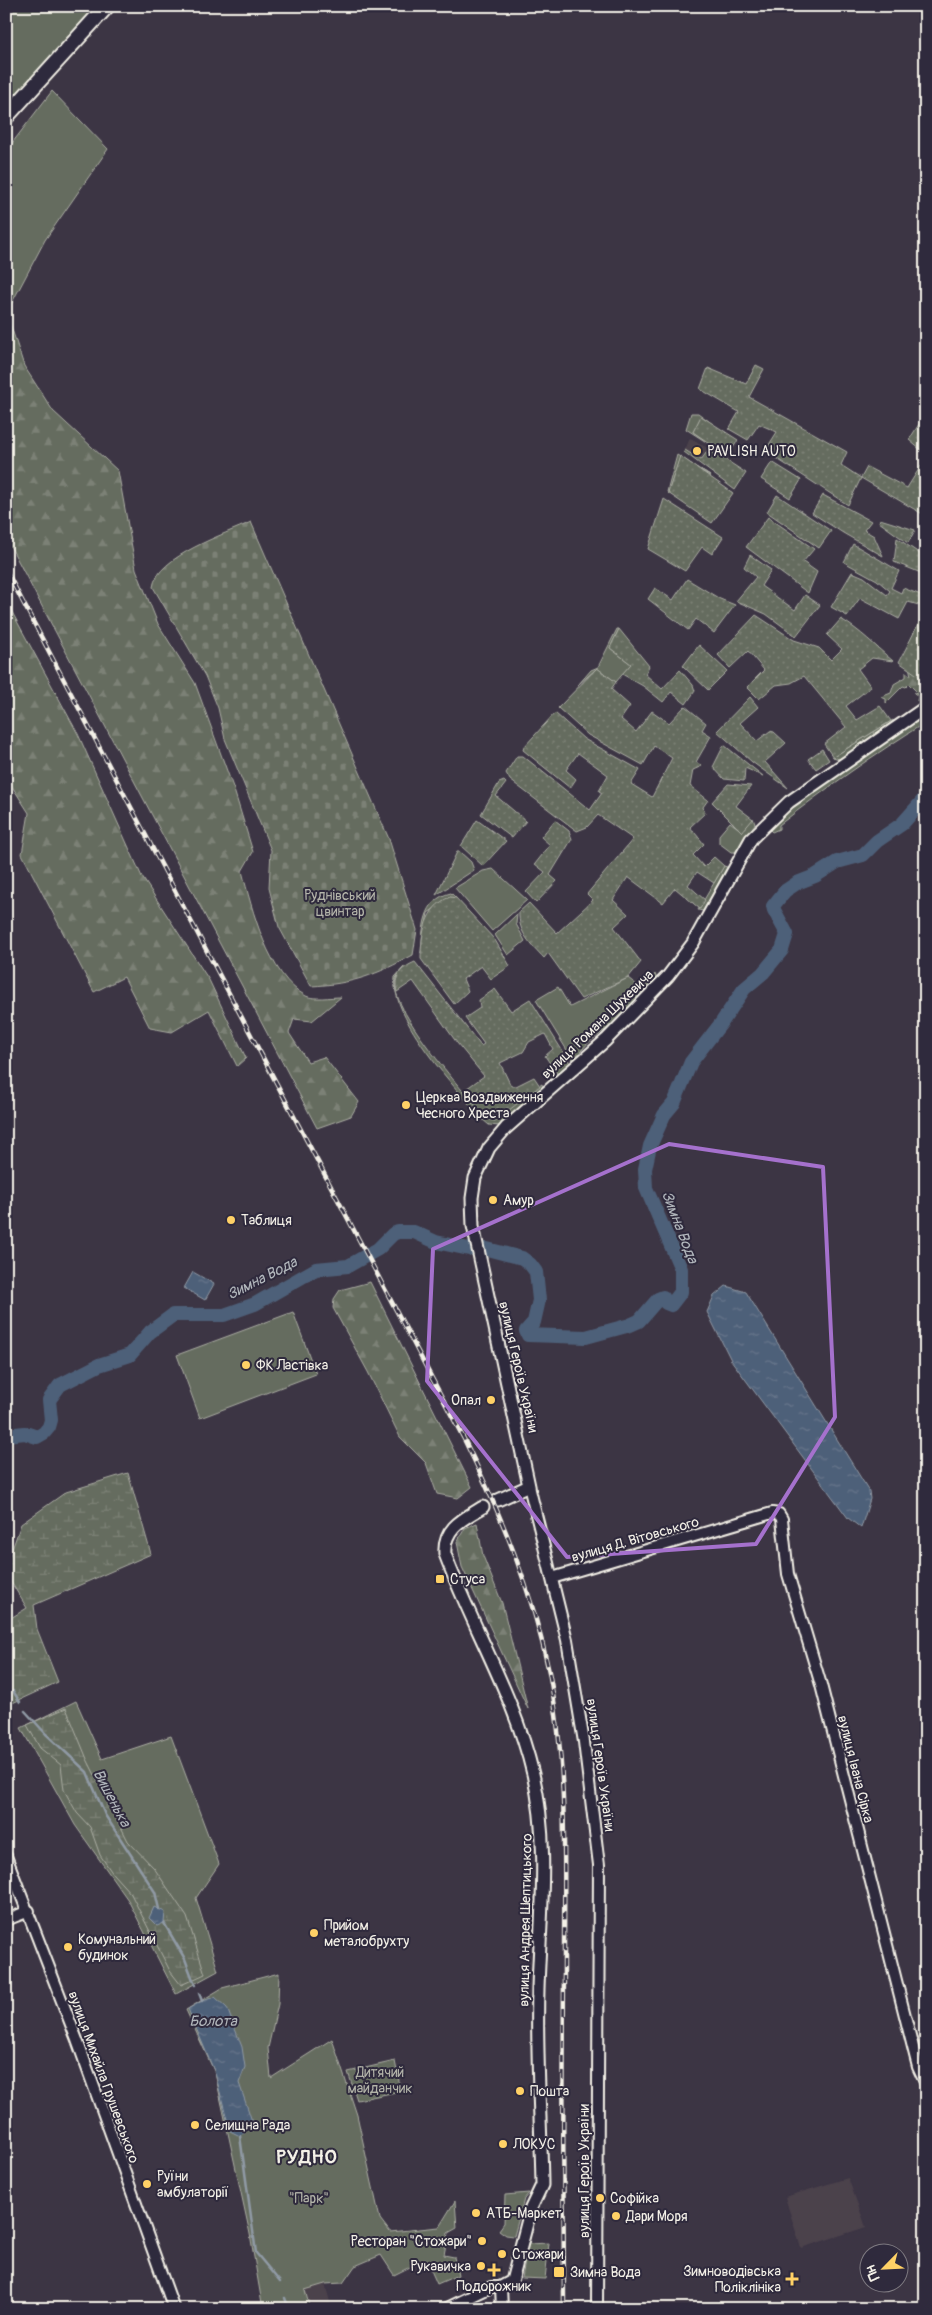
<svg xmlns="http://www.w3.org/2000/svg" width="932" height="2315" viewBox="0 0 932 2315" font-family="Pangolin,sans-serif">
<style>
.built{fill:#4c424c}
.green{fill:#656c5f;stroke:#acaea4}
.forest{fill:url(#forest-firs);stroke:#acaea4}
.wetland{fill:url(#wetland-marsh);stroke:#acaea4}
.cemetery{fill:url(#cemetery-stones);stroke:#acaea4}
.garden{fill:url(#garden-dots);stroke:#acaea4}
.water{fill:url(#water-ripples);stroke:#909aa5}
.lines{fill:none;stroke-linecap:round;stroke-linejoin:round}
.stream{stroke:#909aa5;stroke-width:2.5}
.river{stroke:#4e6079;stroke-width:14}
.tertiary-casing{stroke:#f4f1e8;stroke-width:14}
.secondary-casing{stroke:#f4f1e8;stroke-width:15}
.trunk-casing{stroke:#f4f1e8;stroke-width:18}
.tertiary{stroke:#2f2a3d;stroke-width:10}
.secondary{stroke:#2f2a3d;stroke-width:11}
.trunk{stroke:#2f2a3d;stroke-width:14}
.rail-casing{stroke:#f4f1e8;stroke-width:4.5}
.rail{stroke:#2f2a3d;stroke-width:2.5;stroke-dasharray:8;stroke-linecap:butt}
.marked{fill:none;stroke:#a571cd;stroke-width:4;stroke-linejoin:round}
.poi-dot{fill:#ffd166;stroke:#2f2a3d;stroke-width:2}
.labels{text-anchor:middle;stroke-width:4;stroke-linejoin:round;paint-order:stroke}
.poi-label{font-size:14px;fill:#f4f1e8;stroke:#2f2a3d;text-anchor:start}
.park-label{font-size:14px;fill:#b4b5aa;stroke:#2f2a3d}
.street-label{font-size:14px;fill:#f4f1e8;stroke:#2f2a3d}
.water-label{font-size:15px;font-style:italic;fill:#b2b7bc;stroke:#2f2a3d}
.district-label{font-size:19px;font-weight:bold;letter-spacing:1px;fill:#f4f1e8;stroke:#2f2a3d}
</style>
<defs>
<pattern id="forest-firs" width="22" height="20" patternUnits="userSpaceOnUse" patternTransform="scale(1.25)"><rect width="22" height="20" fill="#656c5f"/><path d="M5 1l3.5 6h-7zM16 11l3.5 6h-7z" fill="#7c8176"/></pattern>
<pattern id="wetland-marsh" width="20" height="14" patternUnits="userSpaceOnUse" patternTransform="scale(1.25)"><rect width="20" height="14" fill="#656c5f"/><path d="M1 5h8M5 5V1M11 12h8M15 12V8" fill="none" stroke="#7c8176"/></pattern>
<pattern id="cemetery-stones" width="16" height="16" patternUnits="userSpaceOnUse" patternTransform="scale(1.25)"><rect width="16" height="16" fill="#656c5f"/><path d="M2 7V4a2 2 0 0 1 4 0v3zM10 15v-3a2 2 0 0 1 4 0v3z" fill="#7c8176"/></pattern>
<pattern id="garden-dots" width="8" height="8" patternUnits="userSpaceOnUse" patternTransform="scale(1.25)"><rect width="8" height="8" fill="#656c5f"/><path d="M2 2h.1M6 6h.1" fill="none" stroke="#7c8176" stroke-width="1.8" stroke-linecap="round"/></pattern>
<pattern id="water-ripples" width="26" height="14" patternUnits="userSpaceOnUse" patternTransform="scale(1.25)"><rect width="26" height="14" fill="#4e6079"/><path d="M2 4q2-2 4 0t4 0M15 11q2-2 4 0t4 0" fill="none" stroke="#68778c"/></pattern>
</defs>
<rect width="100%" height="100%" fill="#3c3544"/>
<filter id="ink" filterUnits="userSpaceOnUse"><feTurbulence type="fractalNoise" baseFrequency=".02" numOctaves="2"/><feDisplacementMap in="SourceGraphic" scale="10" xChannelSelector="R" yChannelSelector="G"/><feConvolveMatrix kernelMatrix="1 2 1 2 8 2 1 2 1" color-interpolation-filters="sRGB"/></filter>
<g filter="url(#ink)">
<g class="built">
<polygon points="690,438 709,449 701,460 685,450"/>
<polygon points="848,2178 866,2227 801,2248 785,2197"/>
<polygon points="325,2284 332,2309 311,2309 305,2290"/>
</g>
<g class="green">
<polygon points="6,6 92,6 90,17 6,106"/>
<polygon points="52,91 108,149 45,240 7,312 6,151"/>
<polygon points="691,413 698,413 714,425 701,417 693,432 728,456 686,429"/>
<polygon points="677,455 710,476 680,457 668,493 674,496 667,492"/>
<polygon points="617,629 619,629 610,648 631,664 616,682 597,668 578,685 591,670 598,667"/>
<path d="M926,714V722C875,754 826,788 779,825V829L772,832L769,829L778,817L810,793Z"/>
<polygon points="893,720 894,723 839,759 833,757"/>
<polygon points="753,818 755,824 735,852 731,852 719,843 719,835 730,822 742,831"/>
<polygon points="457,852 460,852 471,862 474,870 436,895"/>
<polygon points="724,866 727,867 703,911 698,910"/>
<polygon points="493,869 527,900 492,931 455,888 483,871"/>
<path d="M451,893L456,898L450,897L428,913L421,953C423,930 422,899 451,893Z"/>
<polygon points="517,914 516,924 525,941 508,955 495,935"/>
<path d="M404,967C400,972 396,976 395,983C393,1013 466,1095 487,1119L542,1084L543,1088L500,1126L489,1125L482,1119C455,1087 391,1020 395,977Z"/>
<polygon points="655,974 657,980 612,1025 589,1042 573,1060 536,1000 558,987 570,1007 628,978 642,989"/>
<polygon points="293,1312 316,1374 200,1418 177,1355"/>
<polygon points="76,1701 102,1759 171,1736 219,1864 196,1898 218,1971 176,1994 128,1900 75,1825 21,1728"/>
<polygon points="279,1973 278,2004 268,2048 271,2078 332,2039 357,2115 380,2219 390,2232 439,2227 455,2201 457,2228 448,2233 444,2255 454,2257 458,2275 437,2284 426,2259 394,2275 381,2255 355,2266 343,2283 325,2284 305,2290 309,2305 300,2309 263,2309 250,2234 215,2073 186,2010 222,1988"/>
<polygon points="395,2061 401,2091 357,2100 348,2072"/>
<polygon points="529,2193 524,2199 514,2236 506,2235 499,2230 504,2223 505,2195"/>
<polygon points="549,2243 545,2279 522,2278 528,2244"/>
</g>
<g class="forest">
<path d="M6,311L24,366L53,411L118,471L136,569L158,624L195,683L234,790L253,852L242,871C252,909 268,976 306,996C314,1000 331,997 341,997L312,1021L294,1019L289,1033L308,1062L324,1057L359,1102L351,1116L317,1128L6,538Z"/>
<polygon points="6,601 78,734 142,877 209,980 246,1058 237,1066 209,1010 172,1032 150,1028 124,977 94,992 22,854 29,813 6,777"/>
<polygon points="926,652 926,698 917,701 918,696 914,693 917,692 909,684 906,687 903,686 886,703 886,699 881,697 891,693 894,684 906,677 906,672 911,676 909,666"/>
<polygon points="370,1282 472,1487 458,1498 437,1494 426,1463 400,1437 368,1372 333,1308 334,1299 340,1290"/>
<polygon points="477,1523 483,1556 502,1603 528,1709 462,1567 457,1542 465,1528"/>
</g>
<g class="wetland">
<polygon points="128,1473 151,1554 34,1605 37,1629 58,1682 6,1706 6,1621 27,1608 6,1574 6,1566 21,1524 66,1492"/>
<polygon points="66,1708 87,1759 128,1841 154,1868 187,1917 205,1974 181,1985 170,1971 131,1894 113,1874 100,1855 90,1827 77,1813 64,1790 61,1765 40,1748 27,1725"/>
</g>
<path class="cemetery" d="M251,522L389,839L417,930L413,955C376,975 353,984 311,986L279,927L269,888L271,850L225,739L218,708L205,676L153,587C157,556 226,534 251,522Z"/>
<g class="garden">
<polygon points="756,365 764,369 749,397 847,452 841,465 861,478 867,467 907,488 924,461 926,462 926,516 861,478 848,505 765,451 777,432 759,424 748,440 729,429 739,412 700,389 708,368 746,384"/>
<polygon points="926,413 926,449 922,451 909,440"/>
<polygon points="701,416 738,440 728,456 693,432"/>
<polygon points="709,449 746,473 735,490 684,452 685,450 701,460"/>
<polygon points="680,456 733,493 712,523 668,493"/>
<polygon points="772,462 801,480 790,498 761,479"/>
<polygon points="777,495 831,531 819,548 767,512"/>
<polygon points="823,495 871,521 864,530 874,536 883,556 843,533 812,513"/>
<polygon points="664,499 723,537 712,554 702,547 685,571 648,549"/>
<polygon points="768,517 814,549 803,562 817,572 808,593 746,547"/>
<polygon points="880,519 915,530 908,543 879,522"/>
<polygon points="897,538 926,558 926,575 894,562"/>
<polygon points="853,544 899,571 891,588 901,593 903,588 926,597 926,607 908,602 899,619 860,598 847,616 831,607 852,572 864,577 887,595 890,591 877,580 844,562"/>
<polygon points="750,555 771,570 761,586 795,610 805,595 820,605 796,636 766,614 736,601 756,577 744,567"/>
<polygon points="687,579 720,599 735,605 714,633 696,619 688,630 648,599 655,588 673,600"/>
<polygon points="926,609 926,681 899,662"/>
<path d="M756,615L794,640L819,648L831,660L842,649L827,635L841,619C861,631 875,646 893,661L872,658L858,669L871,687L846,706L857,720L880,706L891,721L833,757L824,744L846,727L804,676L791,683L776,685L759,699L747,687L764,670L748,651L730,668L718,655Z"/>
<polygon points="619,629 649,666 645,674 662,689 680,670 693,685 695,691 686,704 671,692 663,702 643,686 622,674 631,664 610,648"/>
<polygon points="699,645 727,671 708,690 683,666"/>
<path d="M597,668L616,682L611,689L630,706L621,719L636,732L652,711L669,723L685,706L706,723L702,730L711,736L696,762L702,766L693,770L690,786L708,800L703,807L705,813L690,827L704,844L693,855L704,867L714,857L724,866L714,883L697,872L688,885L705,900L700,909L675,888L663,903L628,877L613,900L628,914L614,927L641,962L628,978L581,999L548,953L544,958C531,944 518,933 519,912L529,903L557,933L593,900L587,894L633,839L598,815L587,827L577,831L510,780L506,773L517,756H523L590,810L602,793L599,791L608,775L578,753L566,770L576,779L570,788L523,750L524,747L555,713L584,739L640,770L631,784L652,797L672,758L654,746L643,765L588,735L558,708Z"/>
<polygon points="750,697 758,707 740,723 757,741 770,731 774,732 786,743 765,762 788,788 752,762 717,731"/>
<polygon points="724,745 763,776 745,768 744,781 724,779 713,767"/>
<polygon points="822,749 829,760 816,769 808,759"/>
<polygon points="504,781 506,783 496,796 526,821 512,838 481,814 499,783"/>
<polygon points="728,784 751,786 736,806 753,819 742,832 712,802"/>
<polygon points="477,820 506,841 483,866 461,846"/>
<polygon points="555,820 569,831 572,839 550,875 557,881 536,903 526,892 545,872 535,864 550,845 541,837"/>
<path d="M450,897L456,898L495,940L510,966L491,979L481,966L463,979L468,991L454,1004L421,959C421,934 425,907 450,897Z"/>
<path d="M415,962L481,1046L484,1044L465,1018L480,1008L479,1000L495,989L511,1011L530,999L570,1063L558,1075L545,1056L553,1049L545,1034L529,1042L523,1052L500,1063L511,1086H516L534,1077L540,1086L495,1121L487,1119L463,1091L484,1076L457,1043L413,981L397,992C393,976 401,968 415,962Z"/>
</g>
<g class="water">
<polygon points="193,1272 214,1284 205,1300 184,1288"/>
<polygon points="726,1286 746,1292 869,1491 870,1499 861,1528 848,1518 731,1360 707,1312 714,1296"/>
<polygon points="154,1907 165,1912 164,1923 157,1926 149,1918"/>
<polygon points="215,1997 227,2008 242,2047 245,2067 239,2083 253,2124 240,2136 230,2131 215,2073 188,2009 202,2001"/>
</g>
<g class="lines">
<g class="stream">
<polyline points="6,1692 13,1691 20,1702"/>
<polyline points="25,1711 46,1734 87,1772 105,1815 155,1892 159,1909"/>
<polyline points="164,1923 185,1959 195,1985"/>
<polyline points="199,1993 202,2001"/>
<polyline points="240,2136 256,2253 280,2282"/>
<polyline points="285,2298 289,2309"/>
</g>
<polyline class="river" points="6,1435 25,1433 37,1437 44,1433 49,1427 51,1420 49,1400 60,1385 99,1365 130,1355 150,1332 173,1315 224,1315 255,1304 316,1269 348,1266 378,1249 393,1234 398,1232 414,1232 436,1242 469,1249 487,1249 522,1258 530,1264 536,1272 539,1300 534,1322 526,1331 528,1335 586,1337 630,1325 639,1321 658,1299 663,1297 666,1303 671,1305 681,1292 681,1269 646,1188 645,1169 650,1146 664,1115 674,1103 691,1062 722,1022 744,989 763,973 782,950 787,934 774,910 773,906 785,891 797,883 815,876 837,862 863,855 877,841 902,824 926,797"/>
<defs>
<g id="tertiary">
<polyline points="529,1486 567,1640 584,1742 599,1865 597,2309"/>
<polyline points="552,1578 772,1513 779,1514 782,1519 788,1574 821,1685 918,2067 926,2084"/>
<polyline points="6,1856 77,2040 174,2309"/>
<polyline points="6,1920 29,1911"/>
<polyline points="445,2309 491,2287 501,2287 502,2309"/>
</g>
<g id="secondary">
<polyline points="498,1500 529,1486 473,1226 472,1198 475,1178 489,1148 506,1128 606,1040 668,976 693,943 751,839 789,802 926,707"/>
<path d="M483,1507C463,1519 443,1528 445,1554C473,1629 515,1697 533,1774C550,1845 540,1918 538,1989C536,2054 541,2120 542,2185L531,2208L512,2281L501,2287"/>
</g>
<polyline id="trunk" points="6,117 107,6"/>
</defs>
<use href="#tertiary" class="tertiary-casing"/>
<use href="#secondary" class="secondary-casing"/>
<use href="#trunk" class="trunk-casing"/>
<use href="#tertiary" class="tertiary"/>
<use href="#secondary" class="secondary"/>
<use href="#trunk" class="trunk"/>
<defs>
<path id="rail" d="M6,570L464,1439C501,1514 532,1590 549,1672C568,1767 564,1865 564,1961C563,2077 563,2193 564,2309"/>
</defs>
<use href="#rail" class="rail-casing"/>
<use href="#rail" class="rail"/>
</g>
</g>
<path class="marked" d="M669,1144L823,1167L835,1417L756,1544L567,1557L427,1381L433,1249Z"/>
<g class="poi-dot">
<circle cx="697" cy="451" r="5"/>
<circle cx="406" cy="1105" r="5"/>
<circle cx="493" cy="1200" r="5"/>
<circle cx="231" cy="1220" r="5"/>
<circle cx="246" cy="1365" r="5"/>
<circle cx="491" cy="1400" r="5"/>
<rect x="435" y="1574" width="10" height="10" rx="2.5"/>
<circle cx="314" cy="1933" r="5"/>
<circle cx="68" cy="1947" r="5"/>
<circle cx="520" cy="2091" r="5"/>
<circle cx="195" cy="2125" r="5"/>
<circle cx="503" cy="2144" r="5"/>
<circle cx="147" cy="2184" r="5"/>
<circle cx="600" cy="2198" r="5"/>
<circle cx="476" cy="2213" r="5"/>
<circle cx="616" cy="2216" r="5"/>
<circle cx="482" cy="2241" r="5"/>
<circle cx="502" cy="2254" r="5"/>
<circle cx="481" cy="2266" r="5"/>
<path d="M491.5 2262.5h5v5h5v5h-5v5h-5v-5h-5v-5h5z"/>
<rect x="553" y="2266" width="12" height="12" rx="2.5"/>
<path d="M789.5 2271.5h5v5h5v5h-5v5h-5v-5h-5v-5h5z"/>
</g>
<g class="labels">
<g class="poi-label">
<text x="707" y="456">PAVLISH AUTO</text>
<text x="416" y="1102">Церква Воздвиження<tspan x="416" dy="16">Чесного Хреста</tspan></text>
<text x="503" y="1205">Амур</text>
<text x="241" y="1225">Таблиця</text>
<text x="256" y="1370">ФК Ластівка</text>
<text x="481" y="1405" text-anchor="end">Опал</text>
<text x="450" y="1584">Стуса</text>
<text x="324" y="1930">Прийом<tspan x="324" dy="16">металобрухту</tspan></text>
<text x="78" y="1944">Комунальний<tspan x="78" dy="16">будинок</tspan></text>
<text x="530" y="2096">Пошта</text>
<text x="205" y="2130">Селищна Рада</text>
<text x="513" y="2149">ЛОКУС</text>
<text x="157" y="2181">Руїни<tspan x="157" dy="16">амбулаторії</tspan></text>
<text x="610" y="2203">Софійка</text>
<text x="486" y="2218">АТБ-Маркет</text>
<text x="626" y="2221">Дари Моря</text>
<text x="472" y="2246" text-anchor="end">Ресторан "Стожари"</text>
<text x="512" y="2259">Стожари</text>
<text x="471" y="2271" text-anchor="end">Рукавичка</text>
<text x="781" y="2276" text-anchor="end">Зимноводівська<tspan x="781" dy="16">Поліклініка</tspan></text>
<text x="570" y="2277">Зимна Вода</text>
<text x="494" y="2291" text-anchor="middle">Подорожник</text>
</g>
<g class="park-label">
<text x="340" y="900">Руднівський<tspan x="340" dy="16">цвинтар</tspan></text>
<text x="380" y="2077">Дитячий<tspan x="380" dy="16">майданчик</tspan></text>
<text x="309" y="2203">"Парк"</text>
</g>
<g class="street-label">
<text transform="translate(597 1024) rotate(-44)" y="5">вулиця Романа Шухевича</text>
<text transform="translate(519 1367) rotate(77)" y="5">вулиця Героїв України</text>
<text transform="translate(635 1539) rotate(-16)" y="5">вулиця Д. Вітовського</text>
<text transform="translate(601 1765) rotate(82)" y="5">вулиця Героїв України</text>
<text transform="translate(856 1769) rotate(76)" y="5">вулиця Івана Сірка</text>
<text transform="translate(525 1920) rotate(-89)" y="5">вулиця Андрея Шептицького</text>
<text transform="translate(104 2077) rotate(70)" y="5">вулиця Михайла Грушевського</text>
<text transform="translate(584 2171) rotate(-90)" y="5">вулиця Героїв України</text>
</g>
<g class="water-label">
<text transform="translate(680 1227) rotate(69)" y="5">Зимна Вода</text>
<text transform="translate(262 1278) rotate(-27)" y="5">Зимна Вода</text>
<text transform="translate(112 1798) rotate(62)" y="5">Вишенька</text>
<text x="213" y="2026">Болота</text>
</g>
<g class="district-label">
<text x="307" y="2163">РУДНО</text>
</g>
</g>
<rect width="932" height="2315" fill="none" stroke="#2f2a3d" stroke-width="25"/>
<rect x="12" y="12" width="907" height="2290" fill="none" stroke="#f4f1e8" stroke-width="2" filter="url(#ink)"/>
<g transform="translate(884 2268) rotate(246)"><circle r="24" fill="#2f2a3d" stroke="#7e7a81"/>
<path d="M0-4L9 19L0 12L-9 19Z" fill="#ffd166"/>
<text y="-8" font-size="14" font-weight="bold" text-anchor="middle" fill="#f4f1e8">Пн</text>
</g>
</svg>
